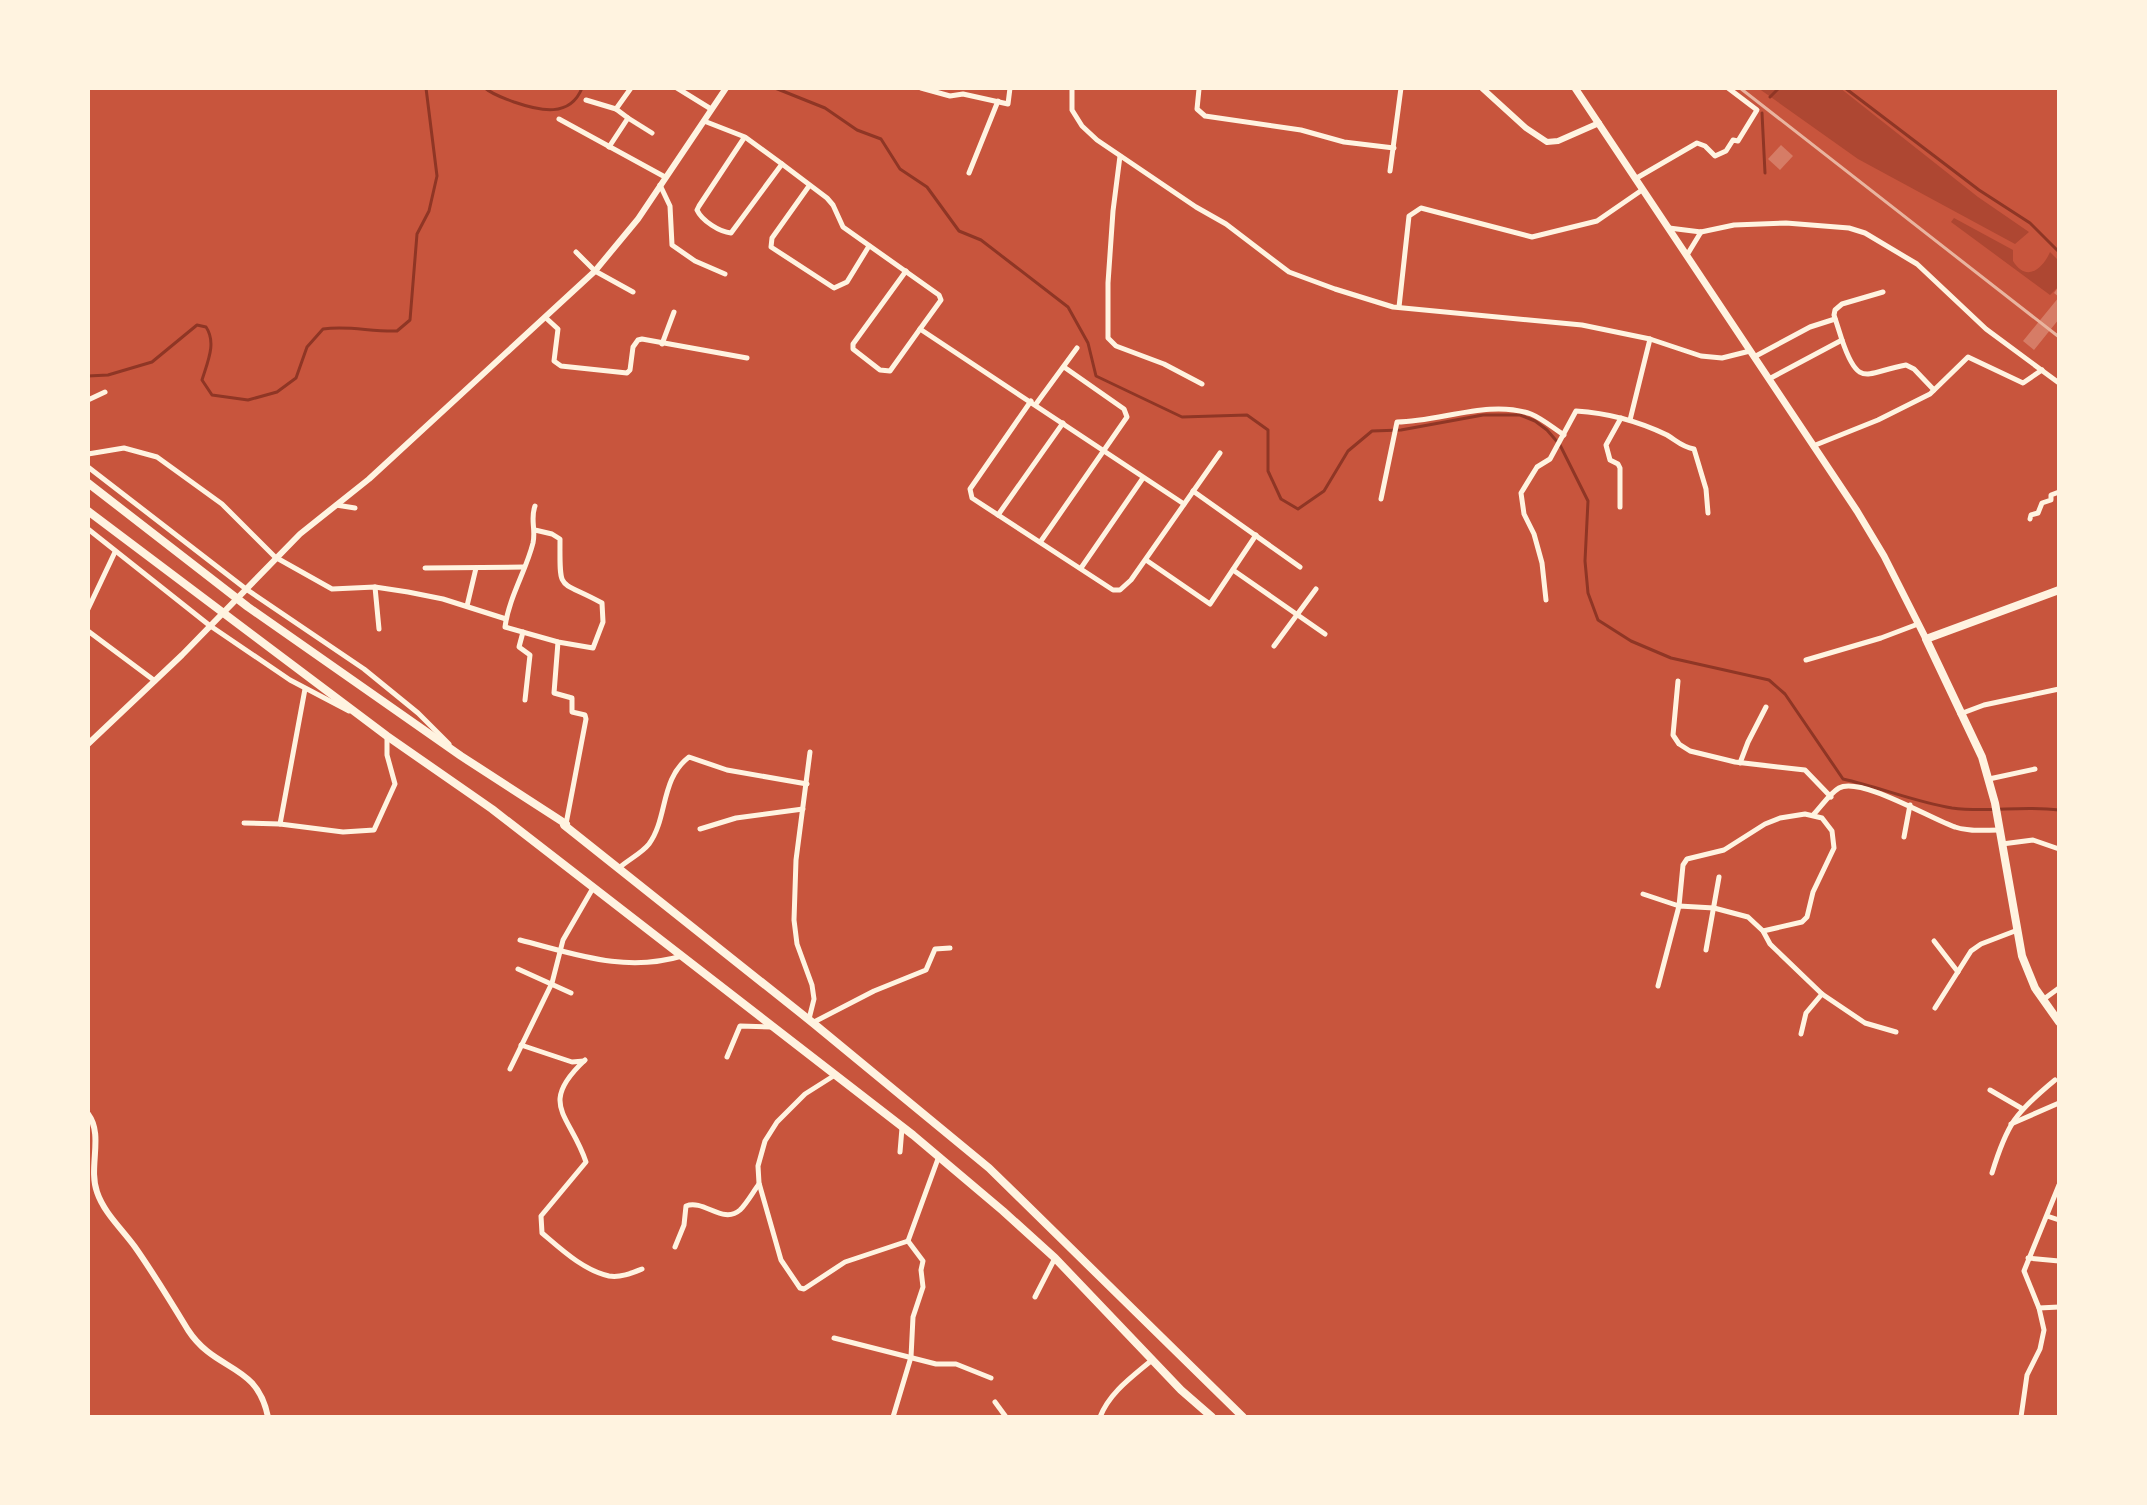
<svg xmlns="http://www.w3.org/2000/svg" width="2147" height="1505" viewBox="0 0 2147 1505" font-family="'PT Sans',sans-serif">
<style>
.green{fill:#ae4732}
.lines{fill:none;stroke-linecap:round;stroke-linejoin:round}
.stream{stroke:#8f3625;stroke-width:3}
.building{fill:#d67c66}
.minor{stroke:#fff3e0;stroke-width:5}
.tertiary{stroke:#fff3e0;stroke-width:6}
.secondary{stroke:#fff3e0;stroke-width:7}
.primary{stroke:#fff3e0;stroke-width:8}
.trunk{stroke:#fff3e0;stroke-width:8}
.rail{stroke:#e9b49f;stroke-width:3}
</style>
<rect width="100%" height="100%" fill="#c8553d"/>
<g class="green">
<polygon points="1758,88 1840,88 1978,197 2029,232 2015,244 1858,159"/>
<path d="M1954,218L2013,250V261C2026,282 2042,270 2050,252L2059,261V286L2050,295L1951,222Z"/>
</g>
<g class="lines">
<g class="stream">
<path d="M485,88C493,95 504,98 514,102C540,111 570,118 582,88"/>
<path d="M775,88L825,108L857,130L881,139L900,169L927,187L959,231L981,240L1068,307L1088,343L1096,376L1182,417L1247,415L1268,430V471L1281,499L1298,509L1324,491L1348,451L1372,431L1401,430L1483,415H1520L1535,421L1547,430L1560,445L1588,501L1585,561L1588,593L1598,620L1631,641L1671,658L1769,680L1785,694L1843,779C1879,787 1915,802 1952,808C1988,813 2023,805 2059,810"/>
<polyline points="1845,88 1979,190 2030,223 2059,252"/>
<polyline points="1770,97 1779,88"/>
<polyline points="1762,113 1765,173"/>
<path d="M88,376L108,375L152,362L197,325L206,327C217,343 207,363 202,380L212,395L248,400L277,392L296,378L307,347L323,329C348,325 371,332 397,331L410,320L417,234L429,211L437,176L426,88"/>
</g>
</g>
<g class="building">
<polygon points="1781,145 1793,156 1780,170 1768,159"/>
<polygon points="2059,286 2059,319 2034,350 2023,341 2059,297 2054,293"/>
</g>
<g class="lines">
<g class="minor">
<polyline points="677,88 711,109"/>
<polyline points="921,88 950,96 963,94 1008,104 1010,88"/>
<polyline points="1072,88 1072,110 1082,126 1097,140 1196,207 1226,224 1289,272 1335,289 1393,307 1582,325 1650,339 1701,356 1722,358 1750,351"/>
<polyline points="1199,89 1197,109 1205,116 1301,130 1344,142 1394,148"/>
<polyline points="586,100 616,109 628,118 609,147"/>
<polyline points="616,109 631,88"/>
<polyline points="628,118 652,133"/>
<polyline points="559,119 665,177"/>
<polyline points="704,121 745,137 782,164 827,198 833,205 843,227 939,295 941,300 920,329 1184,504"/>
<path d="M744,138L699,206L697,210C702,221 720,232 731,233L782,164"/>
<polyline points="1120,156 1113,211 1108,283 1108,338 1116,346 1164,364 1202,384"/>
<polyline points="1390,171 1401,88"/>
<polyline points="969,173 998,101"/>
<polyline points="1635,179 1697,143 1705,146 1715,156 1726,151 1733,140 1738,141 1757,110 1728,88"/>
<polyline points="660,185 670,206 672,245 695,261 725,274"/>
<polyline points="809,186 772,238 771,247 834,288 847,282 869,246"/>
<polyline points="1669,228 1701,232 1734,225 1786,223 1849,228 1865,233 1917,264 1986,329 2059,383"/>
<polyline points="576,252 595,271 633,292"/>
<polyline points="1687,255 1701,232"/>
<polyline points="906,271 853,344 853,349 880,370 890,371 920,329"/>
<polyline points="1399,307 1409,216 1421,208 1532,237 1597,221 1642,190"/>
<polyline points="546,318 558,329 554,361 561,366 627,373 630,370 633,347 638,340 642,339 747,358"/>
<path d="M1842,340C1859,390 1866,372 1906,365L1914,369L1934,390"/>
<polyline points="662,344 674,312"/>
<polyline points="1754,357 1810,327 1835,319"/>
<polyline points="1769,379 1842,340 1834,315 1835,310 1842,304 1883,292"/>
<polyline points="88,400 105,392"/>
<polyline points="1031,401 970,489 972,498 1113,590 1120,590 1131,580 1220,453"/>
<polyline points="1036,404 1077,348"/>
<polyline points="1630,420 1650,339"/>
<polyline points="1813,446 1878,420 1930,394 1968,357 2023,383 2042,370"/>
<polyline points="88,454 124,448 157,457 222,504 275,557 332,589 375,587 408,592 443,599 506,619"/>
<polyline points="88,467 246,589 364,669 418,713 449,744"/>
<polyline points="1193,491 1300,567"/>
<path d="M1381,499L1397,422C1440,422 1489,399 1531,414C1543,419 1553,428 1564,435"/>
<polyline points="336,505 355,508"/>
<polyline points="1620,507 1620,468 1618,464 1610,460 1606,445 1621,418"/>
<polyline points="998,515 1063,423"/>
<polyline points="2030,519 2031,515 2038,513 2042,503 2051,500 2051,495 2059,492"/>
<polyline points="88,529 209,625 290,680 349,711"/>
<path d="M535,530L552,534L560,539C560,595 557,578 602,603L603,622L593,648L558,642L505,627C509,597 526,571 533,543C536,529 530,519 535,506"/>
<polyline points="1041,541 1127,417 1124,409 1064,367"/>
<polyline points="1146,560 1210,604 1256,535"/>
<polyline points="425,568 524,567"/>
<polyline points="1081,568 1143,478"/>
<polyline points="1233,570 1325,634"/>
<polyline points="375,587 379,629"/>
<path d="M1546,600L1542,563L1534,534L1524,514L1521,493L1537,467L1550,459L1576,411C1608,413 1638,421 1667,435C1677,441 1682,447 1694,449L1706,489L1708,513"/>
<polyline points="467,606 476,568"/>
<polyline points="88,609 115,552"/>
<polyline points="88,631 155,681"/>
<polyline points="523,632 519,647 530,655 525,700"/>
<polyline points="558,642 554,693 572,698 572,712 585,715 586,719 566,824"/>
<polyline points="1274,646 1316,589"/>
<polyline points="1806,660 1881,638 1918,624"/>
<polyline points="1678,681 1673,735 1679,744 1690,751 1735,762 1805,770 1831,797"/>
<polyline points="1960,714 1984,705 2059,689"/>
<polyline points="1740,763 1748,742 1766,707"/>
<polyline points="1989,779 2035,769"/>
<path d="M1813,815C1821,807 1829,794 1839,788C1860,776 1933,820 1955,827C1969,832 1985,830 1999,830"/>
<polyline points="244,823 280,824 343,832 374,830 395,784 387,755 387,736"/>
<polyline points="280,824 305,689"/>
<polyline points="700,829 736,818 803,809"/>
<polyline points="1904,837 1910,805"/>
<polyline points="2002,844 2033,840 2059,849"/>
<path d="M619,868C628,860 642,853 649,844C668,818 660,779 689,757L727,770L807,784"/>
<polyline points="1643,894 1679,906 1683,865 1687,859 1724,850 1765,824 1780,818 1805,814 1822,818 1832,831 1834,848 1813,892 1807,917 1802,922 1763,931"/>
<path d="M520,940C575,954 625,973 682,956"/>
<polyline points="1934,941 1958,972"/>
<polyline points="1706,950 1719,877"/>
<polyline points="518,969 571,993"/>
<polyline points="1658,986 1679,906 1714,908 1748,917 1763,931 1770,944 1822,994 1865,1023 1896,1032"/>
<polyline points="2044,999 2059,988"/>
<polyline points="1935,1008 1971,951 1981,944 2015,931"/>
<polyline points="809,1019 814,999 812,985 797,944 794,920 796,860 810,752"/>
<polyline points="814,1022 874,991 926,970 935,949 950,948"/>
<polyline points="1801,1034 1806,1013 1822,994"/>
<polyline points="521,1045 572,1062 584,1061"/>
<polyline points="727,1057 740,1026 773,1027"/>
<path d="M585,1060C537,1105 570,1114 586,1162L541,1216L542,1233C562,1250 583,1270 609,1276C620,1278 632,1273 642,1269"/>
<polyline points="510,1069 552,983 563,940 593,888"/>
<polyline points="835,1075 805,1094 777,1122 765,1141 758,1166 759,1183 781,1260 800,1288 804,1289 845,1262 908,1241"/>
<polyline points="1990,1090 2021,1108"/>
<polyline points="2011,1124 2059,1103"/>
<polyline points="900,1152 902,1128"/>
<path d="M1992,1173C2007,1124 2015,1113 2055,1080"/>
<polyline points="2047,1216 2059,1220"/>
<polyline points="908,1241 939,1156"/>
<path d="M675,1247L684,1225L686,1206C704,1199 723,1225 740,1210C747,1203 753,1192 759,1184"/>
<polyline points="2028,1258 2059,1261"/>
<polyline points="1035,1297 1055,1258"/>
<polyline points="2039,1308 2059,1307"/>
<polyline points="834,1338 936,1364 956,1364 991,1378"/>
<polyline points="995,1402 1006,1417"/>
<polyline points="893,1417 911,1357 913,1317 923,1287 921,1270 923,1261 908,1241"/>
<path d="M1100,1417C1110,1392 1132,1377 1152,1360"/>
<polyline points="2021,1417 2027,1375 2040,1349 2044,1330 2039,1308 2024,1271 2059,1185"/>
</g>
<g class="tertiary">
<polyline points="1482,88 1526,128 1547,142 1558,141 1599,123"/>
<polyline points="88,744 182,655 300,534 369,479 595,271 638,219 726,88"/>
<path d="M88,1114C104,1135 88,1167 97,1192C104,1213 122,1229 135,1247C154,1274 171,1302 188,1330C216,1373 257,1362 268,1417"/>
</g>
<polyline class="secondary" points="1575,88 1857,511 1884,556 1926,639"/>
<polyline class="primary" points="2059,590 1926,639 1982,757 1995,803 2022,956 2035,988 2059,1022"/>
<g class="trunk">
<polyline points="88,483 248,607 461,756 566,824 564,825 813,1023 989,1168 1243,1417"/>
<polyline points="88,511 387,736 492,809 913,1135 1003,1211 1055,1258 1181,1390 1212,1417"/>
</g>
<polyline class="rail" points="1740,88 2059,337"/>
</g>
<rect width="2147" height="1505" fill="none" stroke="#fff3e0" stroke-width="180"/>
</svg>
